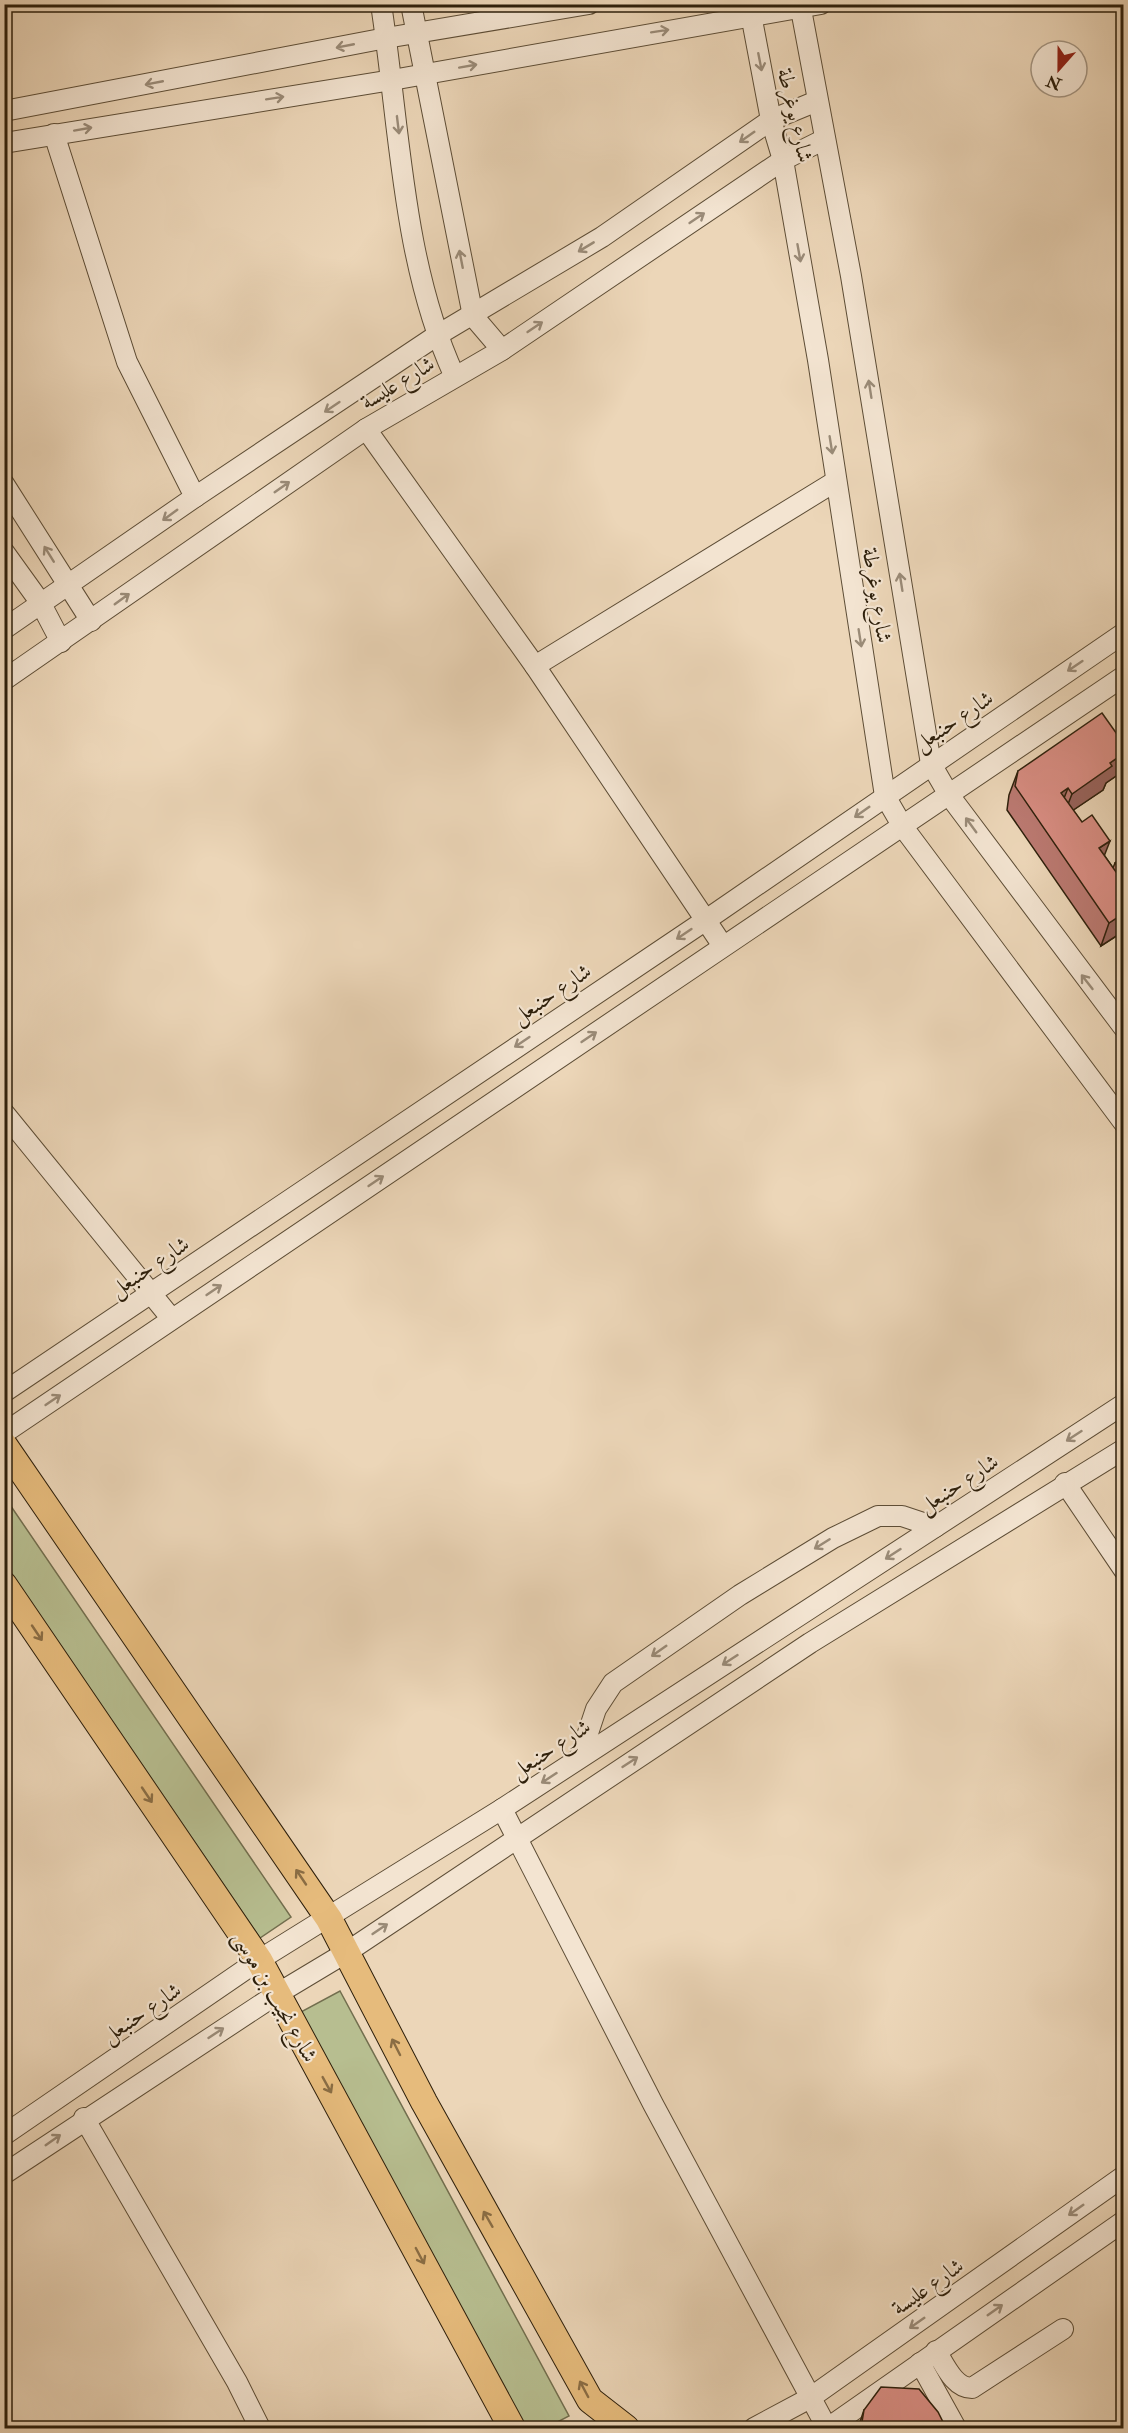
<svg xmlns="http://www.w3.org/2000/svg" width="1128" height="2433" viewBox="0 0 1128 2433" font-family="'IM FELL Double Pica',Amiri,serif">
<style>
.grass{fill:#b7be90;stroke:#726e4e;stroke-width:1.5}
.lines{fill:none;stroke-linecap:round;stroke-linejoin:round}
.minor-casing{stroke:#5d4d36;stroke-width:22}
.major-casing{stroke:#2d1f0b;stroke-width:28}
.minor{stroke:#f3e4d1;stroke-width:20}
.major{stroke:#e6bb7c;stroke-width:26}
.wall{fill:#bb7971;stroke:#2d1f0b;stroke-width:1.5}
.shaded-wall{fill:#98635c;stroke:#2d1f0b;stroke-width:1.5}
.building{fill:#d98d83;stroke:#2d1f0b;stroke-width:1.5}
.oneway{stroke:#9a8b78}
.oneway2{stroke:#8a6d44}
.labels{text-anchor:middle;stroke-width:4.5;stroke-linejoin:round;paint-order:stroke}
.street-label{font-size:22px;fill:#2d1f0b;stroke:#f3e4d1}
</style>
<rect width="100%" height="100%" fill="#ecd6b8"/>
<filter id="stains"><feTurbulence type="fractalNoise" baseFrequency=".00333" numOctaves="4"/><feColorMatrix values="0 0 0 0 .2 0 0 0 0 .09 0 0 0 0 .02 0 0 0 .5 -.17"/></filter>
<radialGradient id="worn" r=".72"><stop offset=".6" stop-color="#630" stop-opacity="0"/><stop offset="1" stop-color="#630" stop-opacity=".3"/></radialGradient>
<g class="grass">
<polygon points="4,1496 291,1917 260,1938 5,1564"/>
<polygon points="340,1991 569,2416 546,2428 523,2428 299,2013"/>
</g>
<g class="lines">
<defs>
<g id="minor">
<path d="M381,4C400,128 402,261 454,375"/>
<polyline points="411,4 473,316 502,350"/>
<polyline points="749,4 771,120 783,160 818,360 885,796 903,827 1124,1123"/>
<polyline points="800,4 851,276 931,764 949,795 1124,1028"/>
<polyline points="4,111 386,38 589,4"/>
<polyline points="54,134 127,362 195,497"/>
<polyline points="4,143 392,80 821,4"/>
<polyline points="366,429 535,666 723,946"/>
<polyline points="4,484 91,621"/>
<polyline points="4,552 40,602 61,642"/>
<polyline points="4,629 195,497 436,336 602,237 771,120 817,101"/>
<polyline points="535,666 836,481"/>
<polyline points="4,680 366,429 502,350 783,160 823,140"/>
<polyline points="4,1113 171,1318"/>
<polyline points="4,1392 706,920 1124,633"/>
<polyline points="4,1433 1124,676"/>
<polyline points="1065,1483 1124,1570"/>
<polyline points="580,1757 596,1709 613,1683 740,1595 833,1538 878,1516 902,1516 935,1527"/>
<polyline points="502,1809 653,2104 827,2428"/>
<polyline points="84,2118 237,2382 260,2428"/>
<polyline points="4,2135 259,1960 502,1809 1124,1404"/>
<polyline points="4,2174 277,1994 347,1952 810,1643 1124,1449"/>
<path d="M936,2351C945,2365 954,2388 972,2388L1063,2329"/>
<polyline points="920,2363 956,2428"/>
<polyline points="754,2428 810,2398 1124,2176"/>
<polyline points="828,2428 1124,2221"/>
</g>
<g id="major">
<polyline points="4,1445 329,1919 424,2102 590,2400 626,2428"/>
<polyline points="4,1585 259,1960 512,2428"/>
</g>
</defs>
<use href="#minor" class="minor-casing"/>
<use href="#major" class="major-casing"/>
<use href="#minor" class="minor"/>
<use href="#major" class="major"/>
</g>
<g class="wall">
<polygon points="1018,771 1119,774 1106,783 1103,790 1073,810 1113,868 1115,863 1124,857 1124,931 1101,946 1007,810 1009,795"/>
<polygon points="864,2410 946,2428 858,2428"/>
</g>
<g class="shaded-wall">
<polygon points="1124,753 1124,762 1119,774 1106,783 1103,790 1063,817 1072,794 1110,763"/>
<polygon points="1068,788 1059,811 1061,793"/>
<polygon points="1110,841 1101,864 1099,848"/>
<polygon points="1124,913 1124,931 1101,946 1109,923"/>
</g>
<g class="building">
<polygon points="1102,713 1124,744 1124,753 1110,763 1112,766 1072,794 1068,788 1061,793 1082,822 1092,815 1110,841 1099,848 1116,872 1120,869 1115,863 1124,857 1124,913 1109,923 1015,786 1018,771"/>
<polygon points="881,2387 919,2389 938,2412 946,2428 861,2428 864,2410"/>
</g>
<defs><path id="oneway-shaft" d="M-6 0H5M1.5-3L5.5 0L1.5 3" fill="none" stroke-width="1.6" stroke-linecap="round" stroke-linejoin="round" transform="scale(1.5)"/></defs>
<g class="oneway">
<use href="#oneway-shaft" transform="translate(660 31) rotate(-9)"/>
<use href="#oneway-shaft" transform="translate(345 46) rotate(169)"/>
<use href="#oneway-shaft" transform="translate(760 62) rotate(79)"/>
<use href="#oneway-shaft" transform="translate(468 66) rotate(-10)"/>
<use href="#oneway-shaft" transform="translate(154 83) rotate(169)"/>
<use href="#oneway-shaft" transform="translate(275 98) rotate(-9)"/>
<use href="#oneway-shaft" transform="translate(398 125) rotate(83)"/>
<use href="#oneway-shaft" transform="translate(83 129) rotate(-10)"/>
<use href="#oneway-shaft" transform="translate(747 137) rotate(145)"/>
<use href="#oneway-shaft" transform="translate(697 218) rotate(-34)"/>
<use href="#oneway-shaft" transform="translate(586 247) rotate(149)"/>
<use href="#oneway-shaft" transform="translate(799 253) rotate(80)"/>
<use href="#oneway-shaft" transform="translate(461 259) rotate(-101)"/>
<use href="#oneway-shaft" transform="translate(535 327) rotate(-34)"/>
<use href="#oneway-shaft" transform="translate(870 389) rotate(-99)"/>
<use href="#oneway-shaft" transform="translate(332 407) rotate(146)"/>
<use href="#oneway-shaft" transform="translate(831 445) rotate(81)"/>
<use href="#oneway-shaft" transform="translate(282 487) rotate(-35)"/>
<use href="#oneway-shaft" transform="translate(170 515) rotate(144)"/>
<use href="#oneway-shaft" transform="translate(49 554) rotate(-122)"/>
<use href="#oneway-shaft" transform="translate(901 582) rotate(-99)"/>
<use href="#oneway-shaft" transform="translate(122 599) rotate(-36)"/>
<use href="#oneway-shaft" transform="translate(860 638) rotate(81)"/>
<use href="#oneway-shaft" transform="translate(1075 666) rotate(146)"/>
<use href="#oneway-shaft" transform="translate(862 812) rotate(145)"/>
<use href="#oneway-shaft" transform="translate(971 825) rotate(-126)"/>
<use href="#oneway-shaft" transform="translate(684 934) rotate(146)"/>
<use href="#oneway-shaft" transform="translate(1087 982) rotate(-128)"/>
<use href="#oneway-shaft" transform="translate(589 1037) rotate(-34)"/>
<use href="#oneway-shaft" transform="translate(522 1042) rotate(146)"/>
<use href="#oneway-shaft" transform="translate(376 1181) rotate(-34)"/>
<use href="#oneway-shaft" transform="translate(214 1290) rotate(-34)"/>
<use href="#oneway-shaft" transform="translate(53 1400) rotate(-34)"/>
<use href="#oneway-shaft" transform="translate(1074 1436) rotate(147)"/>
<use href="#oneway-shaft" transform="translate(822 1544) rotate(148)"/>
<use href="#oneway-shaft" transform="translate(893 1554) rotate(147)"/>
<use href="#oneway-shaft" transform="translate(659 1651) rotate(145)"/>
<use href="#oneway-shaft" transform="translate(730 1660) rotate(147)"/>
<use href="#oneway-shaft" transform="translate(630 1762) rotate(-33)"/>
<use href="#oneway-shaft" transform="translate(549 1778) rotate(147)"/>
<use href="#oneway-shaft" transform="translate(380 1929) rotate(-34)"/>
<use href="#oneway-shaft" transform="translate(216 2033) rotate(-33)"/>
<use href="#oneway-shaft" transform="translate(53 2140) rotate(-35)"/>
<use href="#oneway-shaft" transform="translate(1076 2210) rotate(145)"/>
<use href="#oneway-shaft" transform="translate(995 2310) rotate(-35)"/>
<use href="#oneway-shaft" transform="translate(917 2323) rotate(145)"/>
</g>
<g class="oneway2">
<use href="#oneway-shaft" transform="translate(37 1633) rotate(56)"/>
<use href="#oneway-shaft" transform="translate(147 1795) rotate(56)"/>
<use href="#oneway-shaft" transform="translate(301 1877) rotate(-124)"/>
<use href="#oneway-shaft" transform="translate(396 2047) rotate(-117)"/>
<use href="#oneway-shaft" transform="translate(327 2085) rotate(61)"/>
<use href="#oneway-shaft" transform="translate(488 2219) rotate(-120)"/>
<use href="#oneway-shaft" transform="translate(420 2256) rotate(62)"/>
<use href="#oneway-shaft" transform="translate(584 2389) rotate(-118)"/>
</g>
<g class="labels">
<g class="street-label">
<text transform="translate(796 115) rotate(77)" y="8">شارع يوغرطة</text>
<text transform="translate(397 382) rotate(-31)" y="8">شارع عليسة</text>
<text transform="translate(878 595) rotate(81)" y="8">شارع يوغرطة</text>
<text transform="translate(953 720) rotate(-34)" y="8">شارع حنبعل</text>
<text transform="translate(551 993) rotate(-34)" y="8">شارع حنبعل</text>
<text transform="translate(149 1266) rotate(-34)" y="8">شارع حنبعل</text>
<text transform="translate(958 1483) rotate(-33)" y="8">شارع حنبعل</text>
<text transform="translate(550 1748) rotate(-33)" y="8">شارع حنبعل</text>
<text transform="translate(276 1996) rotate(60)" y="8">شارع نجيب بن موسى</text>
<text transform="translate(141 2012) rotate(-34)" y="8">شارع حنبعل</text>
<text transform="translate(927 2286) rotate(-35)" y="8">شارع عليسة</text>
</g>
</g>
<rect width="1128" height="2433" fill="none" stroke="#ecd6b8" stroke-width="24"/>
<rect x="6" y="6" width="1116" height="2421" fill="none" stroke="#2d1f0b" stroke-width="3"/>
<rect x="12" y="12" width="1104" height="2409" fill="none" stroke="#2d1f0b" stroke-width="1.5"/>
<g transform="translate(1059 69) rotate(201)"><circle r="28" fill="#f3e4d1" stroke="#a49582" stroke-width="1.5"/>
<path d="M0-4.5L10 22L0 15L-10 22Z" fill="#8f2418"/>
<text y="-9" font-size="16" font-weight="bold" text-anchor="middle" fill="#2d1f0b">N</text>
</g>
<rect width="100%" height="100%" filter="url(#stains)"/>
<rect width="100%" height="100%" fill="url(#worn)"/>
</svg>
